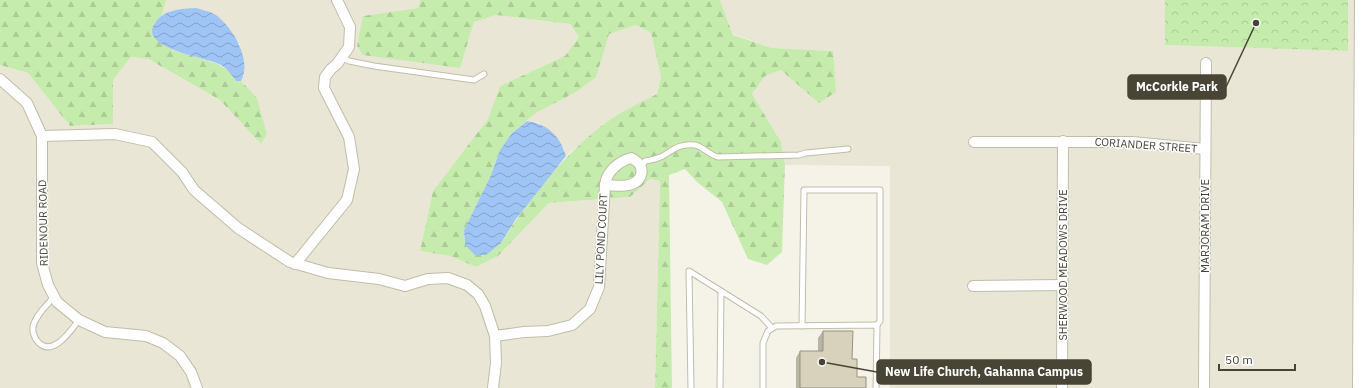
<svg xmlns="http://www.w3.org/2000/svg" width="1363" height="388" viewBox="0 0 1363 388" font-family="'IBM Plex Sans',sans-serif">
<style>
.residential{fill:#e9e6d5}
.forest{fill:url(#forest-firs);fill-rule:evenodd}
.park{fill:url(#park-crowns)}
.water{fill:url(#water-waves)}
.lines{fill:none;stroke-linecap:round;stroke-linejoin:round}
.service-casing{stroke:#c1bda9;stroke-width:7}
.minor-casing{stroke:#c1bda9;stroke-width:12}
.service{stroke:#fff;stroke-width:5}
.minor{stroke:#fff;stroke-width:10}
.wall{fill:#bab4a2}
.building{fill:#d8d1bc;stroke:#979284}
.labels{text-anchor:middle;stroke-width:3;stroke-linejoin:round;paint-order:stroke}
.street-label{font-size:11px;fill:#494536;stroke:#fff}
.leader{fill:none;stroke:#494536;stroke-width:1.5}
.callout-dot{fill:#494536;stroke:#fff;stroke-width:1.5}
.callout{fill:#494536;stroke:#494536;stroke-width:1.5}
.callout-label{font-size:12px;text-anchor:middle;font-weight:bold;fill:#fff}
</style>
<defs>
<pattern id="forest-firs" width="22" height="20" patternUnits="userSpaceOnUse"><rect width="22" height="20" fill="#c6ecad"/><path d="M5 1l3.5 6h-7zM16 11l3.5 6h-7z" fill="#accc95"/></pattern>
<pattern id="park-crowns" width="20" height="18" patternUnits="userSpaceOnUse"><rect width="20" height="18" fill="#c6ecad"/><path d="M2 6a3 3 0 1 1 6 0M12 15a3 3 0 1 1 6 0" fill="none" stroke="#accc95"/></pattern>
<pattern id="water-waves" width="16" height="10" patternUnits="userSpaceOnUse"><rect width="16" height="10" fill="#9fc5f6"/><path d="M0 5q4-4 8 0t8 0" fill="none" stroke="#84a2c8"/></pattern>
</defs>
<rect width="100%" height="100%" fill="#f5f3e8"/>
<g class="residential">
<polygon points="166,0 420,0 418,8 363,16 460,67 474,22 496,15 570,24 579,37 565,56 500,86 488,119 433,191 420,251 450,256 476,267 498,256 549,203 630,197 650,179 660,181 655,388 0,388 0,65 28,73 70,126 113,124 113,80 131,57 147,59 220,100 261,144 257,99 241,81 244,75 240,44 175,10 162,15"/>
<polygon points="720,0 1165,0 1165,45 1347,51 1348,0 1363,0 1363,388 890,388 890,166 785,165 781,142 752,94 765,76 833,51 772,48 733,34"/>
<polygon points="636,25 651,33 661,77 657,94 605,123 566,156 564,148 538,122 527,121 536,113 576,92 595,77 608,34"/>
</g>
<g class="forest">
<polygon points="0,0 166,0 162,15 154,24 172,50 218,64 229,71 236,81 241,81 257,98 267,134 261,144 220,100 148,59 131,57 113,80 113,124 70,126 28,73 0,65"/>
<path d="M420,0H720L733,35L772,48L833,51L836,92L819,103L781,70L765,76L752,94L781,142L785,165L782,252L767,265L748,259L722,202L697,182L685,169L669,175L672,388H655L660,181L650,179L630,197L549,203L498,256L476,267L450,256L420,251L433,191L488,119L500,86L565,56L579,37L570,24L496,15L474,22L460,68L363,55L357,46L363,16L418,8ZM636,25L651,33L661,77L657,94C640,103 620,112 604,124C562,156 529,199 501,243L465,245L464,230L491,175L500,150L512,133L536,113L576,92L596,77L609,34Z"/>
</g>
<polygon class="park" points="1165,0 1348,0 1348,51 1165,45"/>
<g class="water">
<path d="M196,8C202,10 209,11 214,14C232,25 253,61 241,81H236C231,74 227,68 219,64C207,58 137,48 155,23C164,9 181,9 196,8Z"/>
<path d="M527,121C548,124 560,136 566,156L516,219L501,243L486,255H475L465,245L464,230L491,175L500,150L512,133Z"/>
</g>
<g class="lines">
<defs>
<g id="service">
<polyline points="342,57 349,61 374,66 474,80 484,74"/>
<path d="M641,167L645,161C651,160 657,159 663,156C674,149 681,143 695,145C704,147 709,155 718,157L799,155L806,153L848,149"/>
<path d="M54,297C47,305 35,316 33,327C32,332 35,339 38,342C53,358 71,330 79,320"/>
<polyline points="802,326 804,190 880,190 880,321 877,325"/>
<polyline points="691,388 689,271 761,316 772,328"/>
<polyline points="720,388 721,291"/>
<polyline points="763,388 763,343 768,331 776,326 877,325 876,388"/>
</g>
<g id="minor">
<polyline points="0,79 27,103 42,136 42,263 48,285 57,302 79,320 105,332 146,336 163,343 180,356 191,372 197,388"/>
<polyline points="42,136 115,134 152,142 182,172 194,190 238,228 290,262 328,273 379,279 405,286 428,279 448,278 467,285 478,294 485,306 495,336 496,363 493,388"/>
<polyline points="974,142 1132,142 1205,149"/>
<path d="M631,158C647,165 644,182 628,185C621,187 612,185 605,185C606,172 619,161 631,158Z"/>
<polyline points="295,264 347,200 354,169 349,137 324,88 325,77 331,69 337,64 349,47 350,27 337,0"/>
<polyline points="973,286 1063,285"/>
<polyline points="495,336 524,332 548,331 572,325 590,309 599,287 605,185"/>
<polyline points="1062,388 1063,141"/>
<polyline points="1204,388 1206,63"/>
<polyline points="1358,388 1360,0"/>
</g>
</defs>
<use href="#service" class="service-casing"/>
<use href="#minor" class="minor-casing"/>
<use href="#service" class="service"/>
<use href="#minor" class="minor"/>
</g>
<polygon class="wall" points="823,331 852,359 857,377 866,388 796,388 796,358 800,351 818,351 818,338"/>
<polygon class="building" points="823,331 853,331 852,359 857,359 857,377 866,377 866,388 800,388 800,351 823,351"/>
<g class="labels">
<g class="street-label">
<text transform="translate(1146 145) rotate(4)" y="4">CORIANDER STREET</text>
<text transform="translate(43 223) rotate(-91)" y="4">RIDENOUR ROAD</text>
<text transform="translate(1205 226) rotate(-90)" y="4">MARJORAM DRIVE</text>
<text transform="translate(601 239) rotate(-87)" y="4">LILY POND COURT</text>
<text transform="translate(1063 265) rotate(-90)" y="4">SHERWOOD MEADOWS DRIVE</text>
</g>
</g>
<path class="leader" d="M1256 23L1226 87M822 362L877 372"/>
<g class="callout-dot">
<circle cx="1256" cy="23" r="4"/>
<circle cx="822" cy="362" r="4"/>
</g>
<g class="callout">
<rect x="1128" y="75" width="98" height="24" rx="4"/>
<rect x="877" y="360" width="214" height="24" rx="4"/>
</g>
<g class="callout-label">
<text x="1177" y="91">McCorkle Park</text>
<text x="984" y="376">New Life Church, Gahanna Campus</text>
</g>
<path d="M1219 364v6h76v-6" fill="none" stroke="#494536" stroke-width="2"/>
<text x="1225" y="364" font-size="12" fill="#494536" stroke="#ffffff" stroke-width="3" paint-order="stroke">50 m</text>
</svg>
